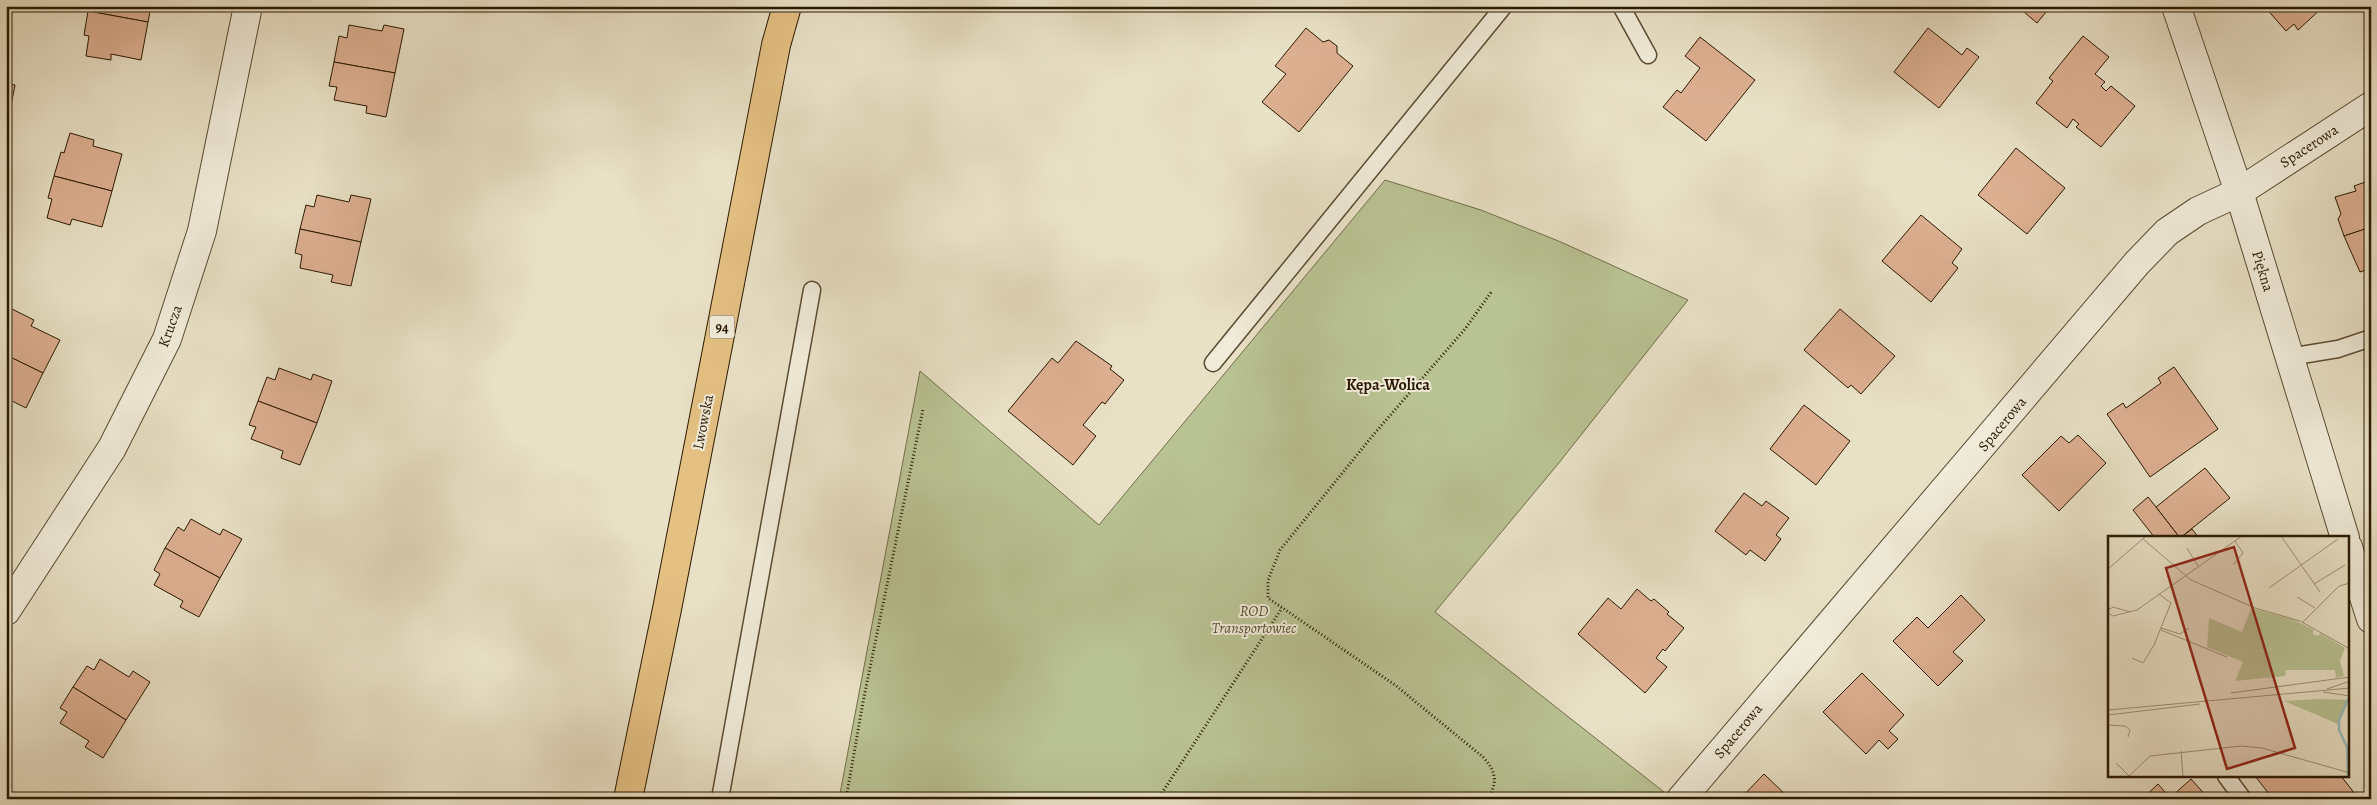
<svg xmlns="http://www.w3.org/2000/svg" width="2377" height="805" viewBox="0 0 2377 805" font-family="Alegreya,serif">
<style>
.green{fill:#b9c293;stroke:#726e4a}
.building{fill:#dcaf91;stroke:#2a1901}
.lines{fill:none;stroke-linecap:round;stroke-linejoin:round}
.lane-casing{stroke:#5a4b32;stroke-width:19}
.street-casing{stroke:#5a4b32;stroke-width:30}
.primary-casing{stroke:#2a1901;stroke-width:30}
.path{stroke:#2a1901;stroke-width:3;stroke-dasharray:1 2.5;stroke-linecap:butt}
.lane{stroke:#f1ecda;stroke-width:16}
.street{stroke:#f1ecda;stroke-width:28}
.primary{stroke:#e4c083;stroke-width:28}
.labels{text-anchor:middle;stroke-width:4;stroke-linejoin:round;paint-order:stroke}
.shield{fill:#f1ecda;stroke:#665842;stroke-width:1}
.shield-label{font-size:14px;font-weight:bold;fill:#2a1901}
.street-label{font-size:15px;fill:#2a1901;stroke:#f1ecda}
.park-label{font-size:15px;font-style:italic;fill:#554c2d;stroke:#f1ecda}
.neighbourhood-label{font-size:16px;font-weight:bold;fill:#2a1901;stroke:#f1ecda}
.inset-river{fill:none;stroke:#98bcba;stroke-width:2.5}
.inset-road{fill:none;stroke:#9d9177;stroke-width:1}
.view{fill:#8f2418;fill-opacity:0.15;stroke:#8f2418;stroke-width:2.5}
.inset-edge{fill:none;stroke:#2a1901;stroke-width:2.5}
</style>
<rect width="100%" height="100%" fill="#e9e1c6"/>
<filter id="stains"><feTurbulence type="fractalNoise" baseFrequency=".004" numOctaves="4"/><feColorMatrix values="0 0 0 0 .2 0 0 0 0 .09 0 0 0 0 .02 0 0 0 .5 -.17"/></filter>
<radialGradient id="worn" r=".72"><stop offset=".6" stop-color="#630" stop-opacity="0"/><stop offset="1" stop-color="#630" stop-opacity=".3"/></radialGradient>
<polygon class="green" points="1385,180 1481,210 1561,242 1688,300 1558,464 1435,612 1664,792 1659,799 839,799 920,371 1099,525"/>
<g class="building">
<polygon points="89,6 151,6 148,22 88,11"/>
<polygon points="2017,6 2051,6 2037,23"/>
<polygon points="2264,6 2324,6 2298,30 2294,24 2286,31"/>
<polygon points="88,11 148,22 141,60 111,54 111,60 86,56 89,36 84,35"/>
<polygon points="349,25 382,31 384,25 404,29 395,73 334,62 339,36 347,38"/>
<polygon points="1306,28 1323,42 1329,40 1337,46 1337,53 1353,66 1299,132 1262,102 1286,74 1275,66"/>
<polygon points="1928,28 1962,55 1967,48 1979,57 1939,108 1894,72"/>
<polygon points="2083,36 2109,57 2095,74 2105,82 2101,86 2106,91 2111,86 2135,106 2101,147 2076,127 2079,124 2073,119 2067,128 2036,103 2053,81 2049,78"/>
<polygon points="1700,37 1755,80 1706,141 1663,107 1677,90 1681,93 1700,68 1685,56"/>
<polygon points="334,62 395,73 386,117 366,113 367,106 334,100 337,87 329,86"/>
<polygon points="6,83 15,85 10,111 6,110"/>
<polygon points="70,133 94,140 93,146 122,154 112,191 54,176 61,152 64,153"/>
<polygon points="2016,148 2065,188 2027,234 1978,195"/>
<polygon points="54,176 112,191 102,227 72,219 70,225 47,218 52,199 48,198"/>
<polygon points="2371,180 2371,227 2344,236 2338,219 2341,214 2335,197 2356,191 2354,186"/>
<polygon points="317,195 349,202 351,195 371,199 361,242 300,229 306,205 314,207"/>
<polygon points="1921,215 1962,249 1952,263 1958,268 1931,302 1882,261"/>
<polygon points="2371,227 2371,268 2360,272 2344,236"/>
<polygon points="300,229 361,242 351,286 331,282 333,275 300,268 302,255 295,253"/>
<polygon points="12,309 34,320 31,326 60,340 43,373 6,355 6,322"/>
<polygon points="1840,309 1895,356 1861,394 1851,385 1848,388 1804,350"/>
<polygon points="1076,341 1112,366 1110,369 1124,380 1105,404 1102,402 1083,425 1096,436 1073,465 1008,411 1052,358 1058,363"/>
<polygon points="6,355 43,373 26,408 6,398"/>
<polygon points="2174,367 2218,429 2150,477 2107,414 2123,403 2126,408 2161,383 2158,378"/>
<polygon points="279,368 311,380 313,374 332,381 317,423 258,401 267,377 275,380"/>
<polygon points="258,401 317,423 300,465 281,458 283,451 251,439 256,427 249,425"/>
<polygon points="1804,405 1850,441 1816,485 1770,449"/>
<polygon points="2078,435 2106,463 2059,511 2022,475 2061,436 2069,443"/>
<polygon points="2205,468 2230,498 2180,538 2156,507"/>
<polygon points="1744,493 1762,506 1766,501 1789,518 1776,535 1781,539 1765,561 1750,550 1746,555 1715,531"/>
<polygon points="2148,497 2156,507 2180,538 2155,538 2133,510"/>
<polygon points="191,519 220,535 223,529 242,539 220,578 165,548 178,527 184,531"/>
<polygon points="2192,529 2199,538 2180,538"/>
<polygon points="165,548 220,578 199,617 180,607 183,601 154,585 160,574 154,570"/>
<polygon points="1637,589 1651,601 1654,599 1669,612 1667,614 1684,628 1665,651 1663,649 1656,658 1667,667 1645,693 1578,634 1608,598 1621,609"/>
<polygon points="1961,595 1985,620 1953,652 1963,661 1938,686 1893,641 1917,617 1928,628"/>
<polygon points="100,659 129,677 133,671 150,682 126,720 73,687 87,666 94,670"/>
<polygon points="1862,673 1904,715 1889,731 1898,739 1888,749 1879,740 1866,754 1823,712"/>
<polygon points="73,687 126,720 103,758 85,747 89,741 60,723 67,712 60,708"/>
<polygon points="1764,774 1790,799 1740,799"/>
<polygon points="2255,776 2341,776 2359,799 2273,799"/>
<polygon points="2191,779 2209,799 2142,799 2158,784 2170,798"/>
</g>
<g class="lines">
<defs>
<g id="lane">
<polyline points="1621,6 1648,55"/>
<polyline points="2289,357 2338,349 2371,338"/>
<polyline points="1213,363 1504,6"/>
<polyline points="2226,776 2243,799"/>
<polyline points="720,799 812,290"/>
</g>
<g id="street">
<polyline points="2176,6 2239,192 2345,538"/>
<polyline points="2348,547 2371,619"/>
<polyline points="6,611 112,448 167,339 202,231 248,6"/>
<polyline points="1681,799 2137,263 2167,232 2198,211 2239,192 2371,106"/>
</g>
<polyline id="primary" points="628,799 667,609 776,45 787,6"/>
</defs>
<use href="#lane" class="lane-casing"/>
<use href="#street" class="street-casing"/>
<use href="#primary" class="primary-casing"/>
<g class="path">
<polyline points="846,799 863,702 923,409"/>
<polyline points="1158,799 1282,608"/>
<path d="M1488,799C1498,782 1496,771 1483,757L1395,685L1268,598V580L1280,550L1374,434L1465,329L1492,291"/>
</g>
<use href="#lane" class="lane"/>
<use href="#street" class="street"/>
<use href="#primary" class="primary"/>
</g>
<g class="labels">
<rect class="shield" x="709.5" y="315.5" width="25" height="23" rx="4"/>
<g class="shield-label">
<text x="722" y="332">94</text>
</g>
<g class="street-label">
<text transform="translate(2309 146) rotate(-33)" y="5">Spacerowa</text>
<text transform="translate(2263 271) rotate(73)" y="5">Piękna</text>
<text transform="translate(170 326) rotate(-70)" y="5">Krucza</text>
<text transform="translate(703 422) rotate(-79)" y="5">Lwowska</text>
<text transform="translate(2002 424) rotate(-50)" y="5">Spacerowa</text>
<text transform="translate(1738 731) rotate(-50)" y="5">Spacerowa</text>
</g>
<g class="park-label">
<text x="1254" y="616">ROD<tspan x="1254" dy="17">Transportowiec</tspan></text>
</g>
<g class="neighbourhood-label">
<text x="1388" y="390">Kępa-Wolica</text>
</g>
</g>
<g transform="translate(2108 536)">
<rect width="241" height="241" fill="#e9e1c6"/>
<path d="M143,72L184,83L206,94L205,98L210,100L212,97L237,112L232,125L236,140L228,142L227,134H178L177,140L127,145L135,126L99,111L101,82L134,96ZM210,163L241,164L230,188L176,165Z" fill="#b9c293"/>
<path class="inset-river" d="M240,241L239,211L231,194V184L240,163"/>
<path class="inset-road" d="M173,0L212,56M35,3L83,44L147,72L192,85L242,113M79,12L90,30M125,29L135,17L127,5M0,33L38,0M206,48L237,29M161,52L230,3M189,61L207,72M0,74L5,71L22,76M0,77L5,80L29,74L134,0M195,86L231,50L242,47M53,92L72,98L81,92M53,94L119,121M24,122L35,127L46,109L63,67L51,58M219,153L242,145M215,156L242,160M123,157L242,141M0,174L242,152M0,179L92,168M0,189L17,190L22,194L20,201M73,215L75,241M8,227L22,241M20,241L42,220L133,210L154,212L242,237"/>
<path class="view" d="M126,11L187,212L119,233L58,32Z"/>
<rect width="241" height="241" class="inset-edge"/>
</g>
<rect width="2377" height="805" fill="none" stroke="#e9e1c6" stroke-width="25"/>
<rect x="8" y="8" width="2362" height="790" fill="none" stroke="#2a1901" stroke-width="2.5"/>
<rect x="12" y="12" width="2352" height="780" fill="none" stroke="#2a1901"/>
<rect width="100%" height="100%" filter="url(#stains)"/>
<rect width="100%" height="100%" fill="url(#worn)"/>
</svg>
